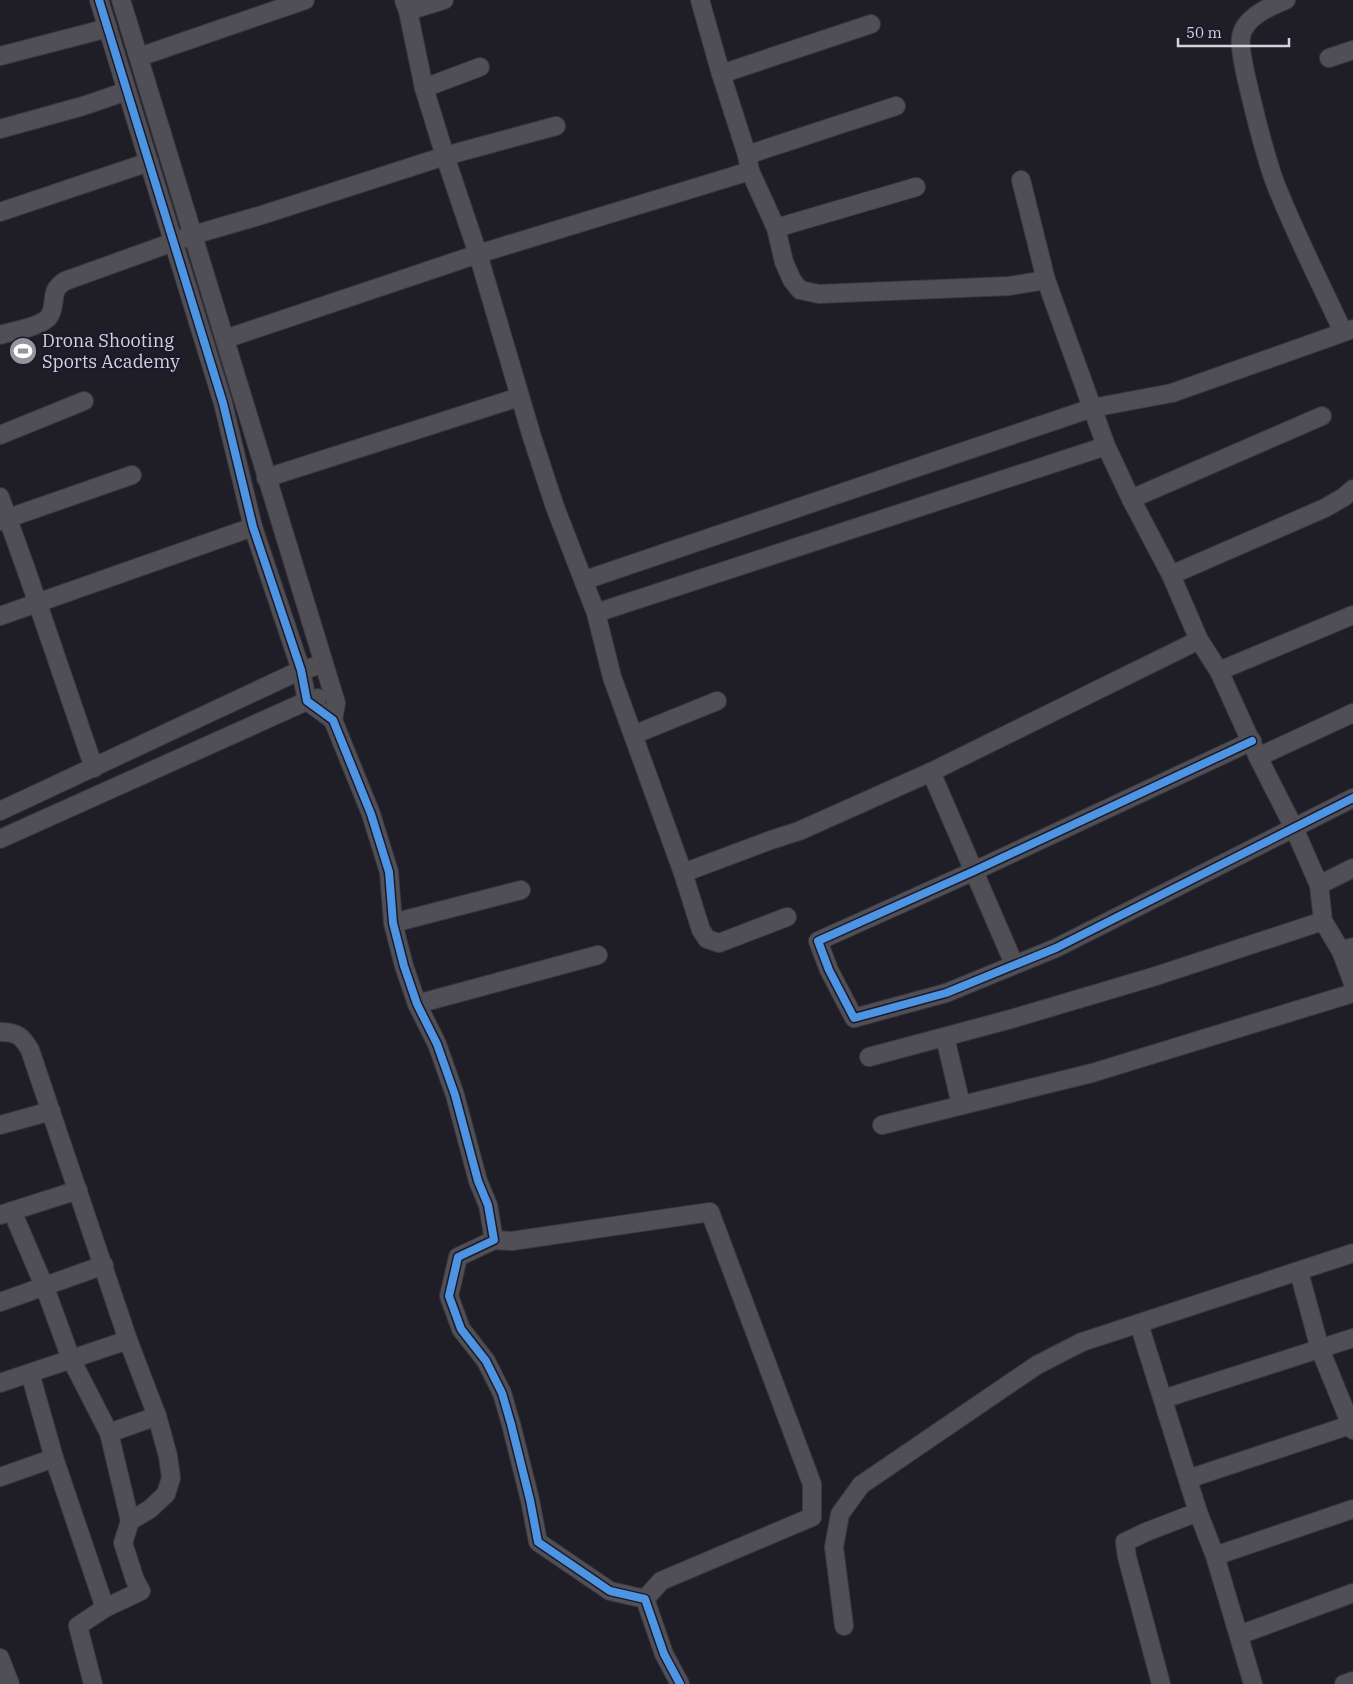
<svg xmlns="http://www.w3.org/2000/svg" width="1353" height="1684" viewBox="0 0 1353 1684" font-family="'IBM Plex Serif',serif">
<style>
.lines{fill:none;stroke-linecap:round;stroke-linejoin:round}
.minor-casing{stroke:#3a3840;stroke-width:20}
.minor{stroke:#514f56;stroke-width:18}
.cycleway-casing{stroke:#1c192a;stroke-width:11}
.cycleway{stroke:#4d94e3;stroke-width:8}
.labels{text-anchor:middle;stroke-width:4.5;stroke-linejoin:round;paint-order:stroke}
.poi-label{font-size:18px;fill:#d4d2df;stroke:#1c192a;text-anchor:start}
</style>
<rect width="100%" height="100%" fill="#1f1d26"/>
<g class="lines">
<defs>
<g id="minor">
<polyline points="99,0 223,403 253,527 301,670 307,701 333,720 371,814 389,872 393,923 404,966 417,1004 437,1044 455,1095 478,1181 488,1205 494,1240 458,1257 449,1296 461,1329 486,1361 502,1393 511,1424 530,1500 538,1542 610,1591 645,1599 664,1654 680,1684"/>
<polyline points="121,0 336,703 333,720"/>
<polyline points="404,0 408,11 424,88 445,156 478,254 532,437 555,507 596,613 612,677 683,873 701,930 707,939 719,943 787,917"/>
<polyline points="700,0 721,74 747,155 750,171 776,228 784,262 792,280 800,290 819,294 1009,286 1046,280"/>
<path d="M1286,0C1271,6 1244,17 1241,37C1239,50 1246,76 1249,89C1256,119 1264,151 1274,180C1294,232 1320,282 1343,332"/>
<polyline points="408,11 444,0"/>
<polyline points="0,56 108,28"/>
<polyline points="139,57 305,0"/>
<polyline points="1329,58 1353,50"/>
<polyline points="721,74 871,24"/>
<polyline points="424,88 480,67"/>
<polyline points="0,129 83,106 127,91"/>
<polyline points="747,155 896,106"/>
<polyline points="1021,180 1046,280 1106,446 1131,499 1171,575 1199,640 1219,671 1258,757 1294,828 1319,885 1323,921 1341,951 1353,947"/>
<polyline points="0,212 149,162"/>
<polyline points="776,228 916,187"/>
<path d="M0,335C13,331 39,327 48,318C59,304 47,292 65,281L193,235L262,215L445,156L556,126"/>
<polyline points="225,339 478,254 750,171"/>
<polyline points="0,435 84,401"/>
<polyline points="266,478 519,397"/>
<polyline points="0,497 27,572 94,768"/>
<polyline points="1131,499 1322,416"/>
<polyline points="0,521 132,475"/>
<polyline points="1171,575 1325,508 1344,497 1353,489"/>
<polyline points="585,580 1092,408 1172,393 1353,329"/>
<polyline points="596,613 1106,446"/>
<polyline points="0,616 253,527"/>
<polyline points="1219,671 1353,615"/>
<polyline points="633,735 717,701"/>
<polyline points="1252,741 974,871 818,941 829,970 854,1018 946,993 1056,948 1353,798"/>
<polyline points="1258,757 1353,713"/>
<polyline points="931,772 1014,964"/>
<polyline points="0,811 301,670 313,667"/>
<polyline points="0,839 307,701 317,698"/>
<polyline points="683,873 771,840 799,831 931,772 1199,640"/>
<polyline points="1319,885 1353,868"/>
<polyline points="393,923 521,890"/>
<polyline points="1341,951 1353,983"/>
<polyline points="417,1004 598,955"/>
<path d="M0,1032C17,1032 22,1036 30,1050L128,1340L157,1416L168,1456L171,1478L166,1494L150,1509L130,1521L123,1543L135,1580L141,1591L105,1608L78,1626L93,1684"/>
<polyline points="945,1037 961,1105"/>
<polyline points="869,1057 1011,1019 1156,976 1323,921"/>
<polyline points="0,1125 51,1111"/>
<polyline points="882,1125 1092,1073 1353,993"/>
<polyline points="12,1211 45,1288 71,1359 109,1433 130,1521"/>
<polyline points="0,1215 78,1190"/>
<polyline points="494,1240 512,1241 710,1212 812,1484 812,1517 661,1581 645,1599"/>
<polyline points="1299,1272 1320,1349 1353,1430"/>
<polyline points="0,1302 104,1265"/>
<polyline points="1139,1324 1198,1512 1215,1556 1253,1684"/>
<polyline points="30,1373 54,1458 105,1608"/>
<polyline points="0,1383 128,1340"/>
<polyline points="1163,1399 1353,1338"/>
<polyline points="109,1433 157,1416"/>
<polyline points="0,1477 54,1458"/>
<polyline points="1188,1479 1353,1424"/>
<polyline points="1215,1556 1353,1509"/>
<polyline points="844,1626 834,1547 840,1514 861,1485 1037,1365 1082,1342 1353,1253"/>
<polyline points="1239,1635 1353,1593"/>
<polyline points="0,1658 10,1684"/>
<polyline points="1161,1684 1127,1557 1125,1542 1146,1532 1198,1512"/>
<polyline points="1344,1684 1353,1681"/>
</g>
</defs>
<use href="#minor" class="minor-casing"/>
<use href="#minor" class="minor"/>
<defs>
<g id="cycleway">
<polyline points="99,0 223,403 253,527 301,670 307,701 333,720 371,814 389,872 393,923 404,966 417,1004 437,1044 455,1095 478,1181 488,1205 494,1240 458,1257 449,1296 461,1329 486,1361 502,1393 511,1424 530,1500 538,1542 610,1591 645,1599 664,1654 680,1684"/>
<polyline points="1252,741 974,871 818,941 829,970 854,1018 946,993 1056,948 1353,798"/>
</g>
</defs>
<use href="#cycleway" class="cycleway-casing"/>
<use href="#cycleway" class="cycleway"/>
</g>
<defs>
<symbol id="stadium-disc" viewBox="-11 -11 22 22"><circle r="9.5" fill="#95939e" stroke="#1c192a"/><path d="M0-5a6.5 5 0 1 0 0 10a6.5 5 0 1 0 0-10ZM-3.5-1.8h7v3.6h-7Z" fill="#fff"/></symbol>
</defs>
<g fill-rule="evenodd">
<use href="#stadium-disc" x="7" y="335" width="32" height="32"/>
</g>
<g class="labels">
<g class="poi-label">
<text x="42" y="347">Drona Shooting<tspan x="42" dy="21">Sports Academy</tspan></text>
</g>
</g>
<path d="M1178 38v8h111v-8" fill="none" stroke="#d4d2df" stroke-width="2.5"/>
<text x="1186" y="38" font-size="15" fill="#d4d2df" stroke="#1c192a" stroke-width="4" paint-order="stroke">50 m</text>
</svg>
